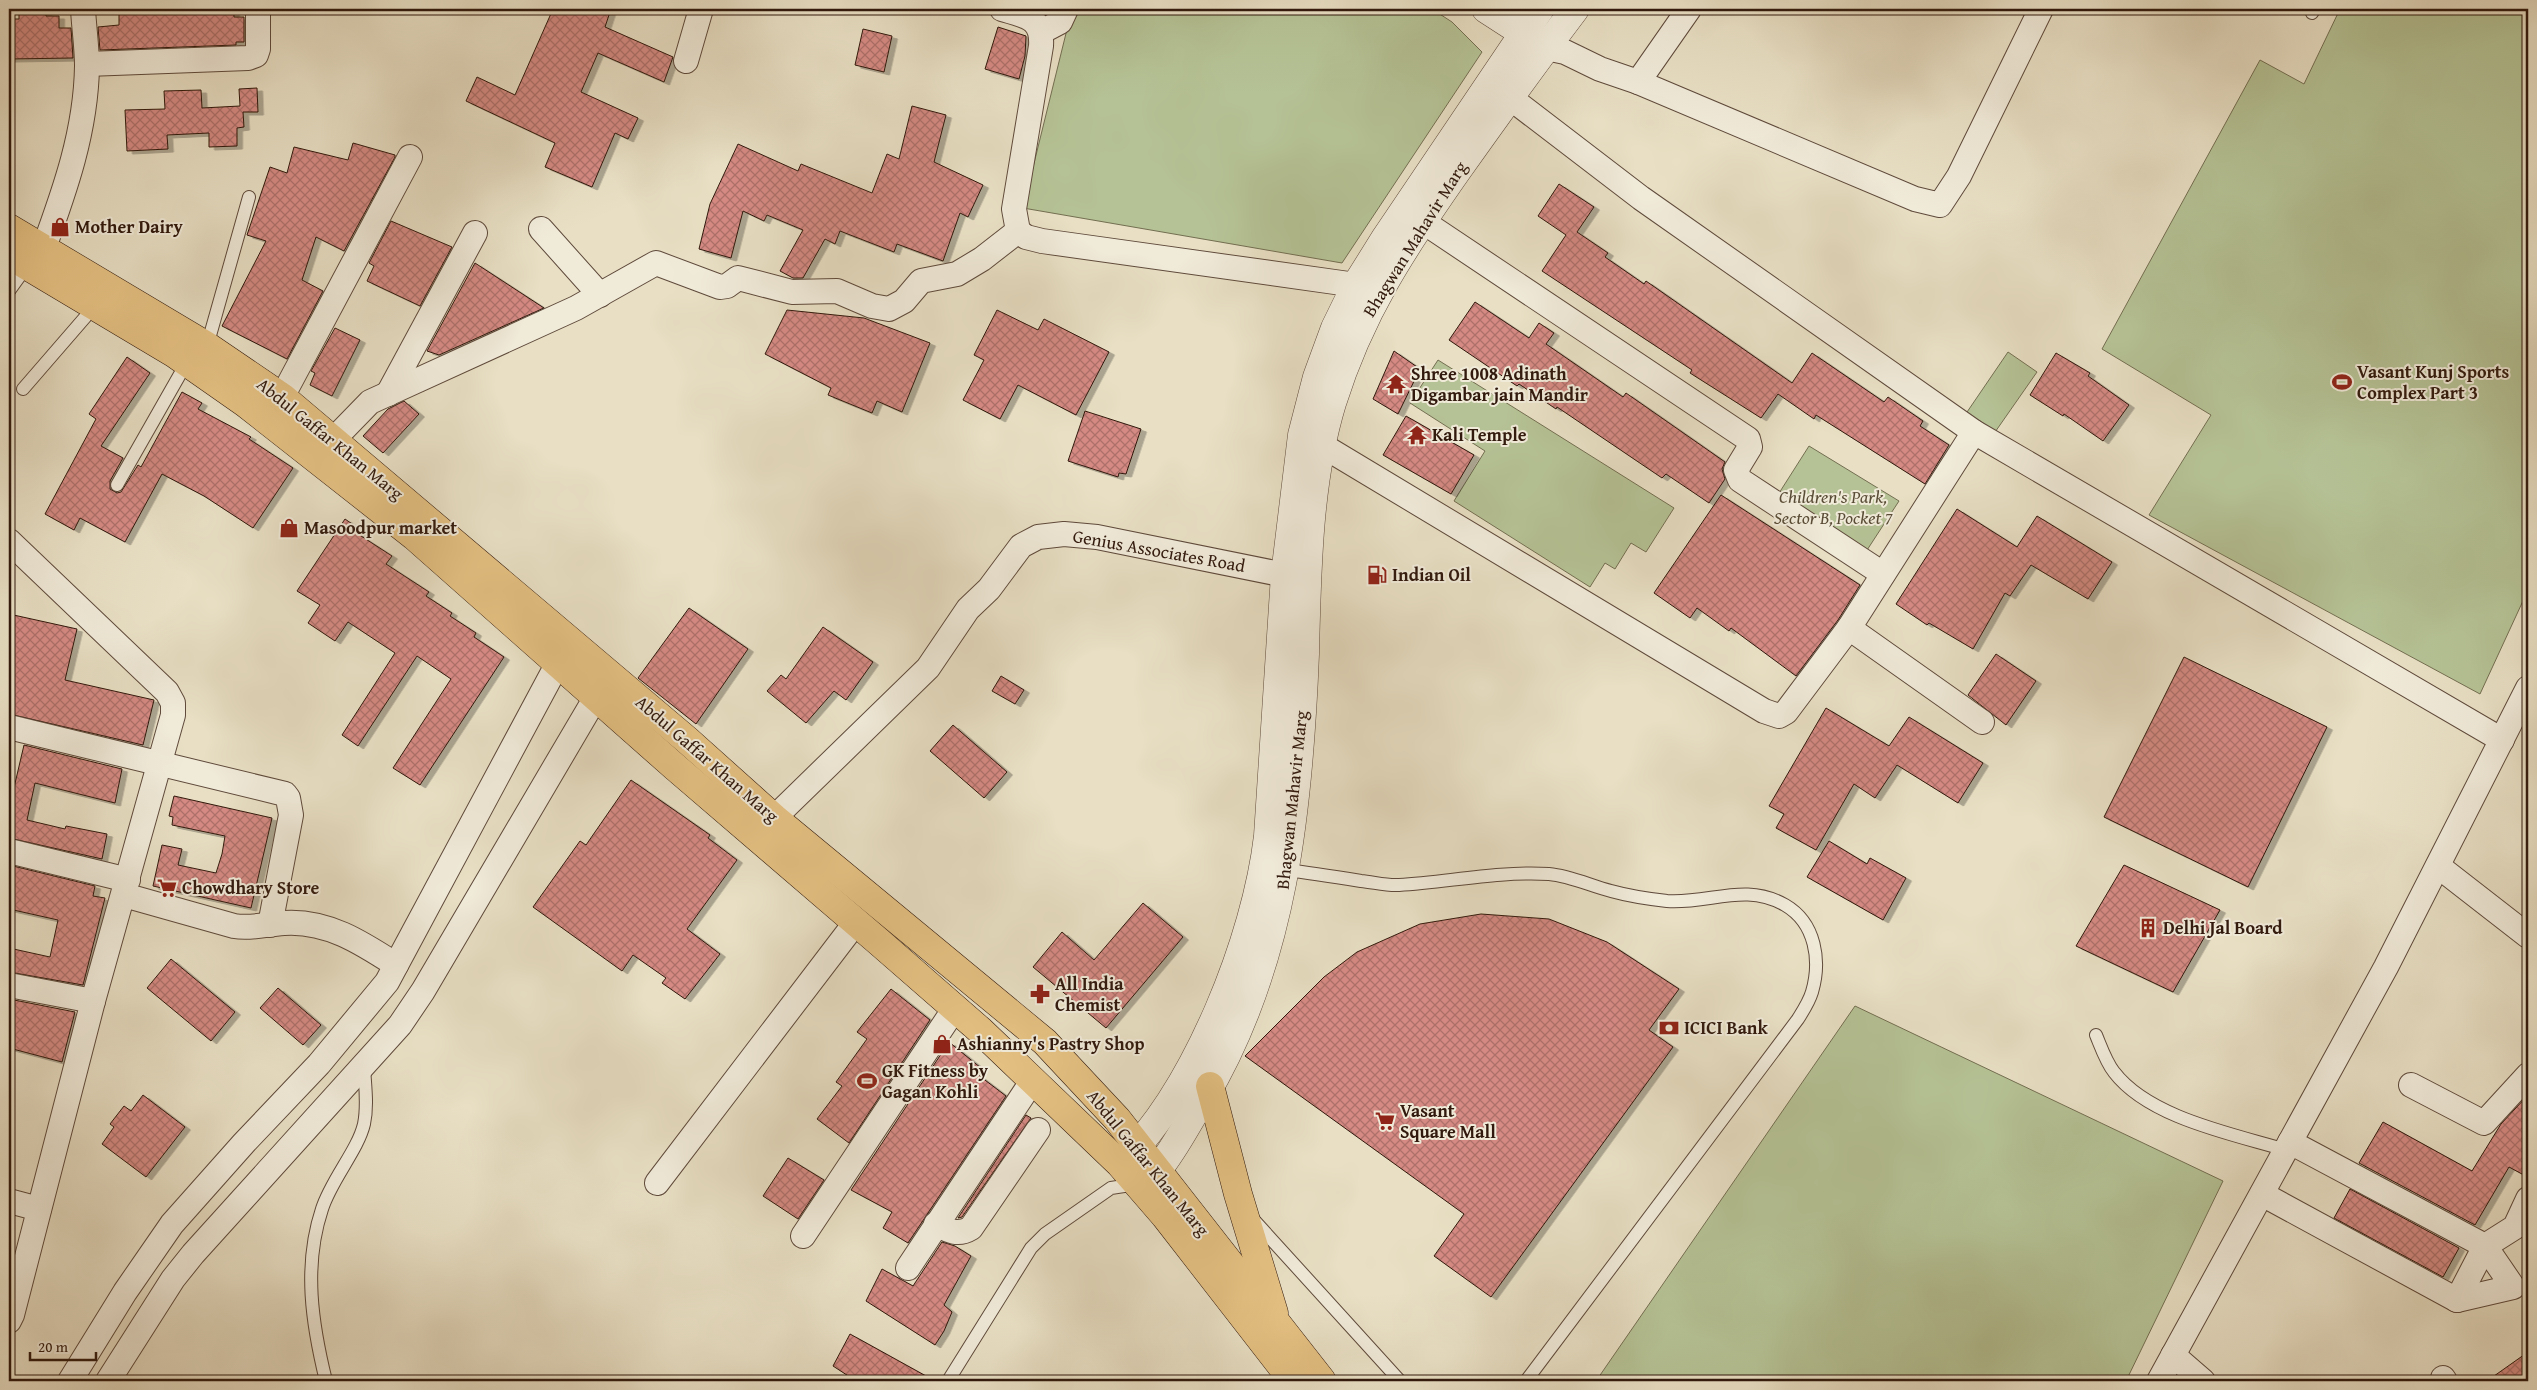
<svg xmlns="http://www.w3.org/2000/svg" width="2537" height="1390" viewBox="0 0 2537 1390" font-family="'Gentium Book Plus',serif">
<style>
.green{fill:#b5c295;stroke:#736e51}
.building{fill:url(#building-cross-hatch);stroke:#31190d;filter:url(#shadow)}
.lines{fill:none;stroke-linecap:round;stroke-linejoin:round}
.service-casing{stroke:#5f4a3b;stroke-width:14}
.minor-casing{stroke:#5f4a3b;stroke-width:26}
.tertiary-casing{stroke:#5f4a3b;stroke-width:29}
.primary-casing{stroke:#31190d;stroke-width:29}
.service{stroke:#f0ead9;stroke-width:12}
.minor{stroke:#f0ead9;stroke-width:24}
.tertiary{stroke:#f0ead9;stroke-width:28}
.primary{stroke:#e4c082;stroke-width:28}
.labels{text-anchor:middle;stroke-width:4;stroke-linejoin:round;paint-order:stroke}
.poi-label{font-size:18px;font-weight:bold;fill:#31190d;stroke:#f0ead9;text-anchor:start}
.street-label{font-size:18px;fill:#31190d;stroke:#f0ead9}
.park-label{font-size:18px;font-style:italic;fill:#594c36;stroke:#f0ead9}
</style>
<defs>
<pattern id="building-cross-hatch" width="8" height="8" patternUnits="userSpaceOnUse" patternTransform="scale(1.25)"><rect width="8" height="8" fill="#d58a83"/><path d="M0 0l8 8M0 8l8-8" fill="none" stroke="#ad706a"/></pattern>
<filter id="shadow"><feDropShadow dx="5.5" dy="3" stdDeviation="0" flood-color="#0004"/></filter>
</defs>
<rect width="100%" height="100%" fill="#e8dfc4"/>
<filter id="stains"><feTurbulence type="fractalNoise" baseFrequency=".004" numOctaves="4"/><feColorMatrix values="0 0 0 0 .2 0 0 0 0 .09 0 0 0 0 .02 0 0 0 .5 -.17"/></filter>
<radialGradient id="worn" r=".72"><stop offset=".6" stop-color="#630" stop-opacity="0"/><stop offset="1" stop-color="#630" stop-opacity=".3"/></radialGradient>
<g class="green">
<polygon points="1072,9 1432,9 1452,22 1482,52 1342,263 1023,208"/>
<polygon points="2340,9 2528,9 2528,590 2480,694 2149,515 2211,415 2102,349 2260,60 2304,84"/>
<polygon points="2008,352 2037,372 1993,435 1965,415"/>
<polygon points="1438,360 1674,508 1646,552 1631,543 1615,569 1605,563 1590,587 1454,501 1485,451 1410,403"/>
<polygon points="1809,446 1899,501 1856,567 1767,512"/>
<polygon points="1855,1006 2223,1181 2126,1381 1596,1381"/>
</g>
<g class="building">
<polygon points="19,9 46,9 46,16 59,16 59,28 71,28 73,58 9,59 9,34 12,34 12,19 19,19"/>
<polygon points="119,9 234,9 234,17 244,17 244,42 236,42 236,45 100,50 98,27 119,25"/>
<polygon points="553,9 611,9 605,27 673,57 664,82 598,53 581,92 638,118 628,139 615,133 592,187 545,167 555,143 466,101 477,77 515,95"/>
<polygon points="998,27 1026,36 1025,56 1019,79 985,69"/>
<polygon points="863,29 892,36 884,72 855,65"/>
<polygon points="257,88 258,112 243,112 244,127 237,128 237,146 209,147 209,133 167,135 168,149 127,151 125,110 165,109 164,91 201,90 202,108 240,106 239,89"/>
<polygon points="912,106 946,115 934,162 983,185 968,217 960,213 943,261 897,244 894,252 840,231 835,244 825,239 803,278 793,278 780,271 803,230 767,215 764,221 743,211 731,258 699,249 710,204 738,144 798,171 801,164 872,193 887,154 899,159"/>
<polygon points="353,143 395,155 395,157 344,251 316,237 302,280 323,291 287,359 222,326 266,241 247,235 270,167 287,173 294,147 348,160"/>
<polygon points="1559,184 1594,207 1577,232 1608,253 1605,257 1644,284 1646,281 1792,383 1812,353 1884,402 1888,397 1923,421 1920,426 1949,445 1925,484 1816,415 1814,419 1778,394 1761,418 1690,373 1692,370 1542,271 1566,235 1538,216"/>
<polygon points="391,221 452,247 420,306 367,281 374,266 369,263"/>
<polygon points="475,263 544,308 439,355 427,351"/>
<polygon points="1475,302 1529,338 1539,323 1554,333 1546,344 1623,397 1626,393 1725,462 1722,469 1725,479 1709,503 1666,474 1662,478 1557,407 1556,409 1519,384 1517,386 1449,340"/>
<polygon points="787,310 864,318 930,343 902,412 877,401 872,413 828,395 831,388 765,354"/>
<polygon points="997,310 1038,330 1044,319 1109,352 1076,415 1018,385 1000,419 963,400 984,360 974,355"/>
<polygon points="335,328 360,340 332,396 310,385 315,373 311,371"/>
<polygon points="1394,351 1420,369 1398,414 1373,399"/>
<polygon points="2056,353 2090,373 2088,376 2129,405 2103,441 2064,414 2063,416 2030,395"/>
<polygon points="127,357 150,373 101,446 123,458 110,481 110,489 117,493 121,492 138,465 141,467 182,392 202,403 198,409 251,437 249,439 293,468 253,528 204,496 162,474 125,542 80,518 74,530 45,514 96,419 89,414"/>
<polygon points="404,401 419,414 383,453 363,436 388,409"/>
<polygon points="1085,411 1141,429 1126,474 1119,473 1118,477 1068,461"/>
<polygon points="1406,416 1474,455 1451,494 1383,455"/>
<polygon points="1721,495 1860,585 1838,620 1796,676 1731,628 1729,631 1697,608 1690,618 1654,593"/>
<polygon points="1957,509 2017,547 2037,516 2112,562 2088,599 2031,565 2010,596 2005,593 1973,649 1929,623 1927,625 1896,604"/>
<polygon points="345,519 361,530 358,534 392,556 386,564 429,592 426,596 452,613 450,616 476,633 474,637 504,657 420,785 393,768 451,679 417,656 358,746 342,735 395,653 348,622 335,641 308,623 320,605 297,591"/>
<polygon points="689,608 748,649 696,724 638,678"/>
<polygon points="9,614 77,629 65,680 154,700 143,745 9,714"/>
<polygon points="823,627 873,662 846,700 834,691 806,723 767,691 781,675 786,679"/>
<polygon points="1996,654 2036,681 2006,725 1968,695"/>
<polygon points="2184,657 2327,727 2248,887 2104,817"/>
<polygon points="1001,676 1024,690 1015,704 992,691"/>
<polygon points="1826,708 1889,746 1909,717 1983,763 1958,803 1897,765 1875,798 1854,784 1816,850 1776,828 1784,814 1769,806"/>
<polygon points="953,725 1007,772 984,798 930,751"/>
<polygon points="24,745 122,769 115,803 35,783 27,820 65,829 66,826 107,834 102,859 9,838 9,809"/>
<polygon points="631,780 710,835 708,838 737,860 687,929 720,954 685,999 662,983 666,978 633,955 622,971 533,907 580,841 586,845"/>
<polygon points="174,796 272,818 251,908 153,886 162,845 182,849 178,865 216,873 222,854 225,836 172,825 173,817 169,816"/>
<polygon points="1829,841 1867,864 1870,858 1906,878 1883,920 1807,877"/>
<polygon points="9,865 95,886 93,896 105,898 83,985 9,972 9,948 50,957 58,920 9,909"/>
<polygon points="2124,865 2220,910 2173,992 2076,946"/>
<polygon points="1143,903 1183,937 1106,1028 1033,967 1062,932 1094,960"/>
<polygon points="1481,914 1549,919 1607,942 1679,989 1649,1030 1673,1047 1491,1297 1434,1256 1464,1214 1245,1056 1324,977 1357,952 1420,924"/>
<polygon points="171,959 235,1012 211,1041 147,988"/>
<polygon points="278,988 321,1025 303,1045 260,1008"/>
<polygon points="891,989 930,1020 849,1143 817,1119 842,1086 836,1082 867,1039 857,1032"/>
<polygon points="9,999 75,1012 62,1062 9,1048"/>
<polygon points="949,1042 981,1068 977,1074 1006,1096 908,1243 883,1228 892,1212 851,1190"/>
<polygon points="143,1095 185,1127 146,1177 102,1144 114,1127 110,1124 124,1106 131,1111"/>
<polygon points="2528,1095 2528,1165 2522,1174 2509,1167 2475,1225 2359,1163 2383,1122 2472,1171 2501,1124"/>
<polygon points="1026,1115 1031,1118 962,1217 958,1218"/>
<polygon points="788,1158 824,1180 798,1219 763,1196"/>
<polygon points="2350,1189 2459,1248 2443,1277 2334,1218"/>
<polygon points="942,1242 955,1246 971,1256 944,1305 952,1312 944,1331 935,1345 866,1301 882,1269 913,1286"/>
<polygon points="850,1334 935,1381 856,1381 833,1366"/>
<polygon points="2528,1352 2528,1381 2487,1381"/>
</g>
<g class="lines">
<defs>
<g id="service">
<polyline points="2312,13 2314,9"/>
<polyline points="9,291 27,266"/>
<polyline points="207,346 249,197"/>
<polyline points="23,389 94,307"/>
<polyline points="117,485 187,362"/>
<path d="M1286,870C1311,873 1336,877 1361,881C1373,882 1387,886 1399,885C1449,882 1498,871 1549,874C1571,876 1591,886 1611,891C1629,896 1649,899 1667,901C1710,904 1745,882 1785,905C1816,923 1821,961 1812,992C1809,1002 1803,1011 1798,1019L1526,1381"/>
<path d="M2096,1035C2101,1047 2106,1062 2114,1072C2149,1118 2233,1134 2286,1150"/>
<polyline points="1252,1218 1400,1381"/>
<path d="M326,1381C312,1324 303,1266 322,1209C331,1180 358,1150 364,1124C368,1105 365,1086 364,1067"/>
<polyline points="948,1381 1031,1248 1045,1234 1111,1188 1137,1184"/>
</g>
<g id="minor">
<path d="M1002,9C1025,16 1043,17 1041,46L1014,209L1018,231L1026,237L1042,241L1356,285"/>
<polyline points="1041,32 1060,22 1066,9"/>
<polyline points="1546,48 1565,52 1600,69 1638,82 1915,199 1940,205 1959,176 2041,9"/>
<polyline points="686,61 701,9"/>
<polyline points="87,64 248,58 256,55 258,49 258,9"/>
<polyline points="1638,82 1689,9"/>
<polyline points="1509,97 1641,198 1974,432 2502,740"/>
<polyline points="1422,221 1748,439 1750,447 1736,470 1740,480 1883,574"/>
<polyline points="541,229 600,295"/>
<path d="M43,250C65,190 86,131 87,66C87,47 84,28 83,9"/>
<polyline points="388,394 475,233"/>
<polyline points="282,397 410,157"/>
<polyline points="334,439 370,402 576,308 656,263 720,287 727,286 738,278 792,292 837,291 872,306 889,309 904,301 921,281 957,274 982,259 1018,231"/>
<polyline points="1323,446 1764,711 1779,716 1786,712 1849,628 1974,432"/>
<polyline points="9,541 167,692 173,703 173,715 93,1001 12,1315 9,1321"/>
<polyline points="1849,628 1982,722"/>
<polyline points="9,727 285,794 288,798 291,815 270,925"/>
<polyline points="774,818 928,668 968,609 989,589 1021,546 1038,537 1064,534 1097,537 1285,575 1304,573"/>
<polyline points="9,851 128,880"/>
<polyline points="2438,866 2528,936"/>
<path d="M124,895L234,926C252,929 266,924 284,923C327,920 362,943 396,965"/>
<polyline points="9,985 93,1001"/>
<polyline points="2411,1085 2484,1123 2528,1075"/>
<polyline points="657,1183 856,922"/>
<polyline points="2262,1194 2457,1300 2513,1287 2485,1246 2290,1142"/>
<polyline points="9,1201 39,1209"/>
<path d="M936,1224C949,1231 958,1236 971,1228L1038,1130"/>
<polyline points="803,1236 955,1008"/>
<polyline points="908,1268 1033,1080"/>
<polyline points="2457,1300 2485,1246 2515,1227 2528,1199"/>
<polyline points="2173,1355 2203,1381"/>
<polyline points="2443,1378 2445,1381"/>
<polyline points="70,1381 125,1292 172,1224 244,1143 319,1064 387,982 558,663"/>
<polyline points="108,1381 173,1279 193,1254 400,1025 423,991 596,697"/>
<polyline points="2159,1381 2386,967 2528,688"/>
</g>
<g id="tertiary">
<polyline points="1486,9 1537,42"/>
<path d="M1122,1162C1197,1088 1256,939 1268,836L1285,575L1302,435L1317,377L1335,328L1356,285L1386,237L1540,9"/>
<path d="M1138,1183C1145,1179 1154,1174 1159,1168C1176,1147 1189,1120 1204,1097C1284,962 1299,807 1305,654C1307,572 1308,482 1332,403C1360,313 1403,248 1457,171C1496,116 1535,62 1575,9"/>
</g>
<g id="primary">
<polyline points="9,228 207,346 282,397 687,740 774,818 1045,1042 1117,1119 1322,1381"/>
<polyline points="9,255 175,354 245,403 414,536 675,767 879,942 981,1031 1120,1164 1165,1216 1293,1381"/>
<polyline points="1210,1086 1238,1194 1274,1313"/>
</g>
</defs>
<use href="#service" class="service-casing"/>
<use href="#minor" class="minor-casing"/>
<use href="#tertiary" class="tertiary-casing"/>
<use href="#primary" class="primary-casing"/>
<use href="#service" class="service"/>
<use href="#minor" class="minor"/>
<use href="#tertiary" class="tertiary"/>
<use href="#primary" class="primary"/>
</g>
<defs>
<symbol id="shop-bare" viewBox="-9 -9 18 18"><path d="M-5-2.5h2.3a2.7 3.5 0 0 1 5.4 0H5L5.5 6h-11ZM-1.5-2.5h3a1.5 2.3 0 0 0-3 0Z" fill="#8f2418" stroke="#f0ead9" stroke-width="2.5" paint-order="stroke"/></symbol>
<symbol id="stadium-bare" viewBox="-9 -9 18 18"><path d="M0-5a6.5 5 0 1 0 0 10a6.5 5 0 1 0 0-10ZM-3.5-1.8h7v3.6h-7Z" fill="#8f2418" stroke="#f0ead9" stroke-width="2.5" paint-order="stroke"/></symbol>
<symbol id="temple-bare" viewBox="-9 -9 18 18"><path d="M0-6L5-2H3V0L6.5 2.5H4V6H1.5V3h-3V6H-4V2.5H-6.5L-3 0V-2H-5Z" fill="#8f2418" stroke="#f0ead9" stroke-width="2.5" paint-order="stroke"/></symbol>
<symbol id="fuel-bare" viewBox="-9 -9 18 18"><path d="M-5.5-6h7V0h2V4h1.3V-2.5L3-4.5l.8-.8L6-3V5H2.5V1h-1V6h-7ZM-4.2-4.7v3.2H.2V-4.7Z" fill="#8f2418" stroke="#f0ead9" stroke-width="2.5" paint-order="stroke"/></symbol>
<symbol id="supermarket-bare" viewBox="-9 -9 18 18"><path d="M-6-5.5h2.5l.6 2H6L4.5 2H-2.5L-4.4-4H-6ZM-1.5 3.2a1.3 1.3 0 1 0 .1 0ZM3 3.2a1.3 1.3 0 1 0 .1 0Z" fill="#8f2418" stroke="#f0ead9" stroke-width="2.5" paint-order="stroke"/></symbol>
<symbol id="building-bare" viewBox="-9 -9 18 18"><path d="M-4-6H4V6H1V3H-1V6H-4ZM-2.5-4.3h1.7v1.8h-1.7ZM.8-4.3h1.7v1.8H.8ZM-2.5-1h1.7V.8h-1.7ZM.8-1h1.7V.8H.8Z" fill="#8f2418" stroke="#f0ead9" stroke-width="2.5" paint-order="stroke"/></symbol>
<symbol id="pharmacy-bare" viewBox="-9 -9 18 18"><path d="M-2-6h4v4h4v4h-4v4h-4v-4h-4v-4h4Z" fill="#8f2418" stroke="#f0ead9" stroke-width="2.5" paint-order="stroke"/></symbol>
<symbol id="bank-bare" viewBox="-9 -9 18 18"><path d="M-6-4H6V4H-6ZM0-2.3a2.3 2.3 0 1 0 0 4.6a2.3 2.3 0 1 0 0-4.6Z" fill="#8f2418" stroke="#f0ead9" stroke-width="2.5" paint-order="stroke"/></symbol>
</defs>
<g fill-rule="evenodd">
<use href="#shop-bare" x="46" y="213" width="28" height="28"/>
<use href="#stadium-bare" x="2328" y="368" width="28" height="28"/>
<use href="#temple-bare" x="1382" y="370" width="28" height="28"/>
<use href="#temple-bare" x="1403" y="421" width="28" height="28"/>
<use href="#shop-bare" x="275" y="514" width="28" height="28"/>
<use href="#fuel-bare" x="1363" y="561" width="28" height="28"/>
<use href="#supermarket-bare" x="153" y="874" width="28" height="28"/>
<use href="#building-bare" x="2134" y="914" width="28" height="28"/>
<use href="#pharmacy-bare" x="1026" y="980" width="28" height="28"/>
<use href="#bank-bare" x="1655" y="1014" width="28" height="28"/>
<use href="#shop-bare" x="928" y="1030" width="28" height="28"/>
<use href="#stadium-bare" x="853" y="1067" width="28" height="28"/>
<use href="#supermarket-bare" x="1371" y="1107" width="28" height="28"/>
</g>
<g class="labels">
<g class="poi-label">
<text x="75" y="233">Mother Dairy</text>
<text x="2357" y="378">Vasant Kunj Sports<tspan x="2357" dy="21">Complex Part 3</tspan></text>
<text x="1411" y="380">Shree 1008 Adinath<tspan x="1411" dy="21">Digambar jain Mandir</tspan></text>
<text x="1432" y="441">Kali Temple</text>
<text x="304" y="534">Masoodpur market</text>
<text x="1392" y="581">Indian Oil</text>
<text x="182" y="894">Chowdhary Store</text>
<text x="2163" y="934">Delhi Jal Board</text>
<text x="1055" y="990">All India<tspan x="1055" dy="21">Chemist</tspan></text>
<text x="1684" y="1034">ICICI Bank</text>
<text x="957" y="1050">Ashianny's Pastry Shop</text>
<text x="882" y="1077">GK Fitness by<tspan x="882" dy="21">Gagan Kohli</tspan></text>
<text x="1400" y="1117">Vasant<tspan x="1400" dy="21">Square Mall</tspan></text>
</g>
<g class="street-label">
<text transform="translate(1415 239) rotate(-58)" y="6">Bhagwan Mahavir Marg</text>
<text transform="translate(330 439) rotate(39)" y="6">Abdul Gaffar Khan Marg</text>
<text transform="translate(1159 551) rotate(10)" y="6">Genius Associates Road</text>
<text transform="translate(707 759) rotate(41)" y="6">Abdul Gaffar Khan Marg</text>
<text transform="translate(1292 800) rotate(-84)" y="6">Bhagwan Mahavir Marg</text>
<text transform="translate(1148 1163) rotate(51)" y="6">Abdul Gaffar Khan Marg</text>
</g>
<g class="park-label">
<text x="1833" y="503">Children's Park,<tspan x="1833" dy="21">Sector B, Pocket 7</tspan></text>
</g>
</g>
<rect width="2537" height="1390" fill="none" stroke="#e8dfc4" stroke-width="30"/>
<rect x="10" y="10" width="2517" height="1370" fill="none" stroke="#31190d" stroke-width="2.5"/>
<rect x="15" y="15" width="2507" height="1360" fill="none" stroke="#31190d"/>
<path d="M30 1352v8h66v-8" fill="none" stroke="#31190d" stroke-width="2.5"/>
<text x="38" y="1352" font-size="15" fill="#31190d" stroke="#f0ead9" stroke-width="4" paint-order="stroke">20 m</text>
<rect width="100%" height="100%" filter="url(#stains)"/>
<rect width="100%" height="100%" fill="url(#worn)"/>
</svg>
